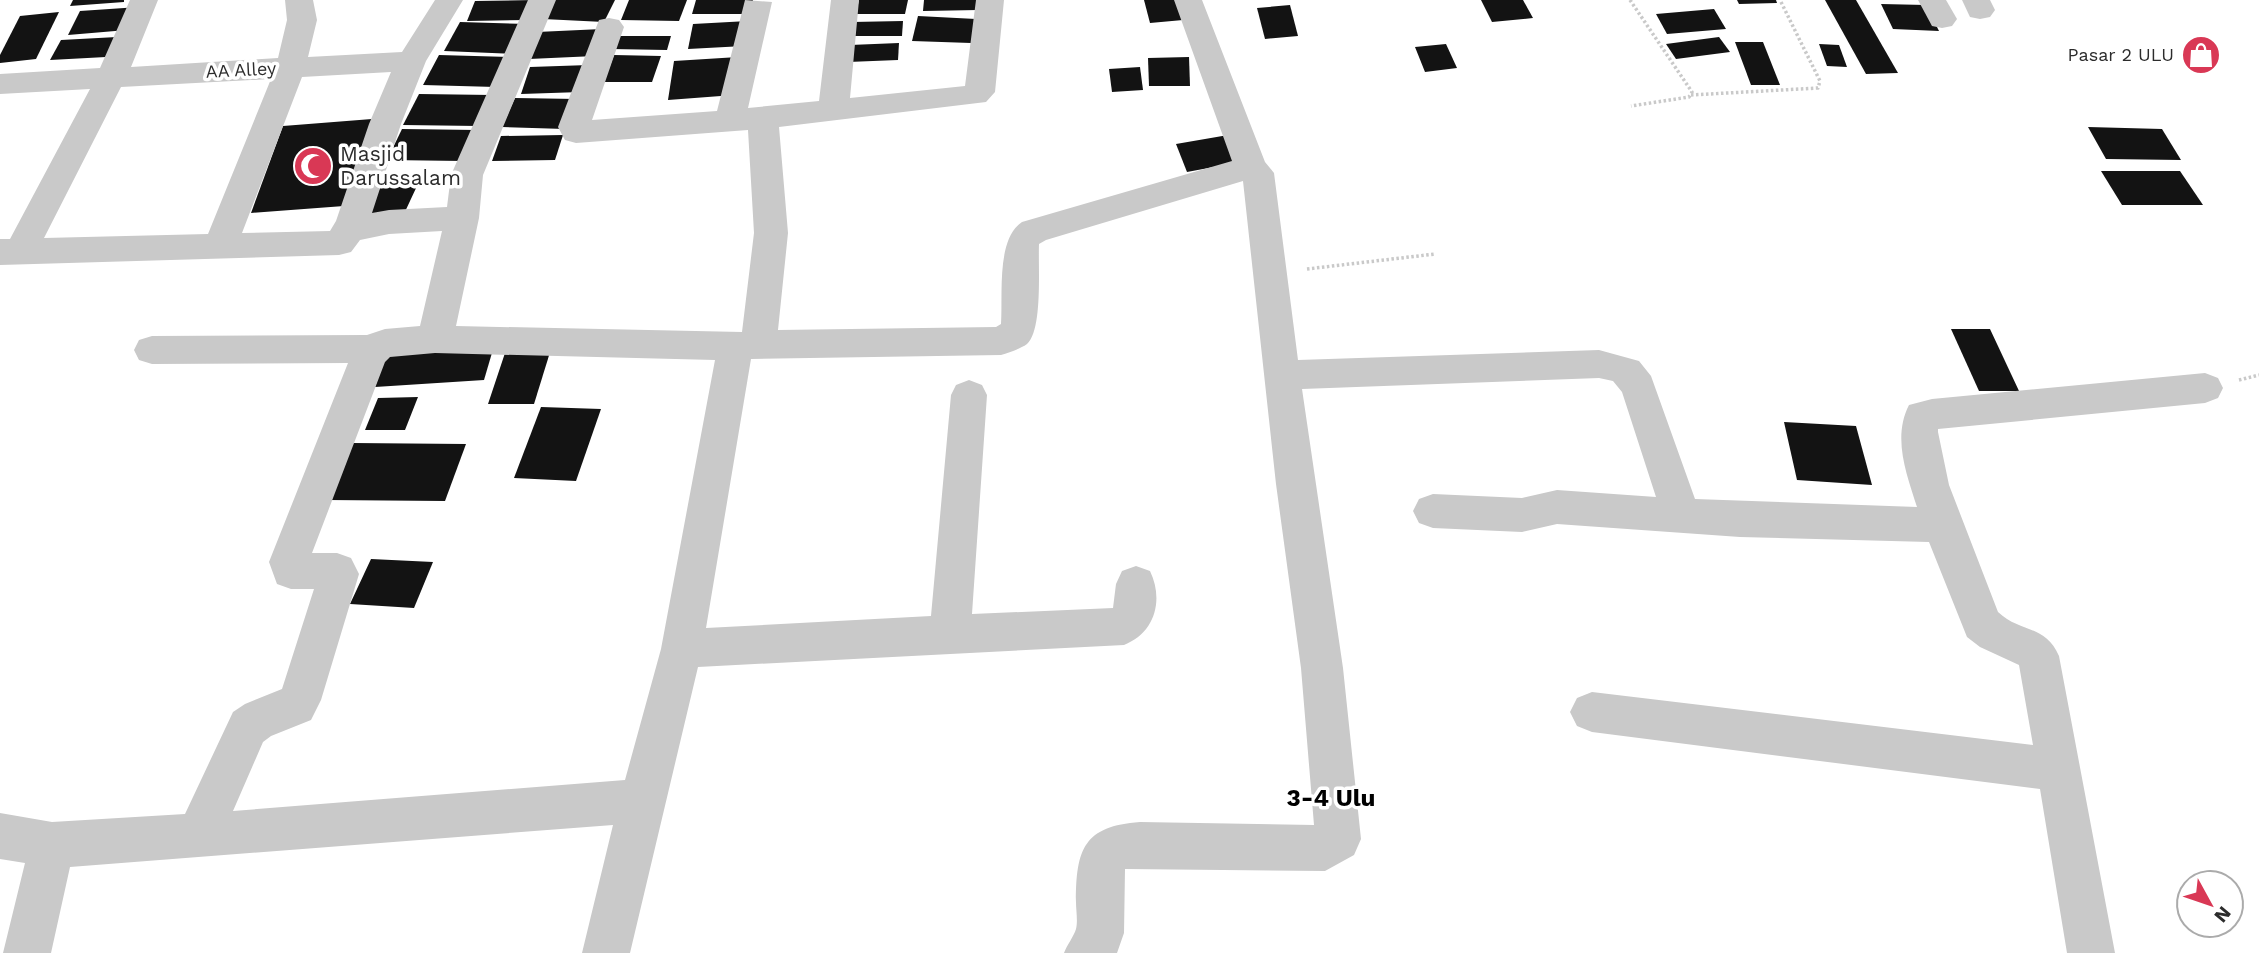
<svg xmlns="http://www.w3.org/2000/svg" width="2259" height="953" viewBox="0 0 2259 953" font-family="'Work Sans',sans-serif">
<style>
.building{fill:#131313}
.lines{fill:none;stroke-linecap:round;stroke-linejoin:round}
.path{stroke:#c9c9c9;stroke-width:3.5;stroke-dasharray:2.5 2.5;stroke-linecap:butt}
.minor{fill:#c9c9c9;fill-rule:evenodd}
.labels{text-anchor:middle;stroke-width:7;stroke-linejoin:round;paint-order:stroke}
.far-poi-label{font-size:18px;fill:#2c2c2c;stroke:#fff;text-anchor:end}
.far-street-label{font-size:18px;fill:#2c2c2c;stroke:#fff}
.poi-label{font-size:21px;fill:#2c2c2c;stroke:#fff;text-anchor:start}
.quarter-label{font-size:24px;font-weight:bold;fill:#000;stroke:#fff}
</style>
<rect width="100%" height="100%" fill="#fff"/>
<g class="building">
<polygon points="73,0 124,0 124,2 70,6"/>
<polygon points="535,0 527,20 467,21 475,1"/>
<polygon points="553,0 615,0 604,22 543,19"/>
<polygon points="629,0 687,0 679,21 621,20"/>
<polygon points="696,0 753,0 748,14 692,14"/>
<polygon points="859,0 908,0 905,14 856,14"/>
<polygon points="924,0 979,0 978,10 923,11"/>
<polygon points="1144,0 1178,0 1183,20 1150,23"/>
<polygon points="1481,0 1523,0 1533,18 1492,22"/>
<polygon points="1737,0 1776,0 1777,3 1739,4"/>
<polygon points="1825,0 1856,0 1898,73 1866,74"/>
<polygon points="1881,4 1926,5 1939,31 1893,29"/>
<polygon points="1290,5 1298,36 1265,39 1257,8"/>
<polygon points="139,7 127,30 68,35 80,11"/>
<polygon points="1714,9 1726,29 1667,34 1656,14"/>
<polygon points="59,12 36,59 0,63 0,55 20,16"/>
<polygon points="918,16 976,19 971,43 912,41"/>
<polygon points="748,21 744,46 688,49 693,24"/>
<polygon points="903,21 902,36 849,36 852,22"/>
<polygon points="460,22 528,24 513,54 444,51"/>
<polygon points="602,29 595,56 529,59 537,32"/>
<polygon points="616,36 671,36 667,50 611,49"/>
<polygon points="117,37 106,57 50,60 61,40"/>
<polygon points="1719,37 1730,52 1676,59 1666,44"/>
<polygon points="1735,42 1763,42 1780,85 1751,85"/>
<polygon points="899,43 898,60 848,62 850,45"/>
<polygon points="1446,44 1457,68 1425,72 1415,47"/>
<polygon points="1819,44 1839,45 1847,67 1827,66"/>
<polygon points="439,55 511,57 496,87 423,85"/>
<polygon points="614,55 661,56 652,82 604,82"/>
<polygon points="738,57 734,95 668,100 674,61"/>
<polygon points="1189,57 1190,86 1149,86 1148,58"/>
<polygon points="589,65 581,92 521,94 530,67"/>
<polygon points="1140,67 1143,90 1112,92 1109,69"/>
<polygon points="419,94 492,95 478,126 403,125"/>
<polygon points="515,98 577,99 565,129 502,127"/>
<polygon points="372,119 344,206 251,213 283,126"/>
<polygon points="2088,127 2162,129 2181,160 2106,159"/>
<polygon points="402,129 477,130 463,161 387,160"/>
<polygon points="1234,134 1246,161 1187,172 1176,144"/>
<polygon points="563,135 555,160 492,161 501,136"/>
<polygon points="2101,171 2180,171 2203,205 2122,205"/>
<polygon points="381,186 417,186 403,216 366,215"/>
<polygon points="1951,329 1990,329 2019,391 1979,391"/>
<polygon points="494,346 484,380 375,387 387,352"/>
<polygon points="551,349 534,404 488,404 506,350"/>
<polygon points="418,397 405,430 365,430 378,398"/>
<polygon points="541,407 601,409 576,481 514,478"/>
<polygon points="1784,422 1856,426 1872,485 1797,480"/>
<polygon points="352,443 466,444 445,501 327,500"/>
<polygon points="371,559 433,562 414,608 350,604"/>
</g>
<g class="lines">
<g class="path">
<polyline points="1630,0 1692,92 1689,97 1631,106"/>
<polyline points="1691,95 1818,88 1820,81 1780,0"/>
<polyline points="1307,269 1435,254"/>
<polyline points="2239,380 2259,375"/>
</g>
<g class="minor">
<path d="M130,0H158L131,67L278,58L287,20L285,0H313L317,20L308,57L402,52L435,0H463L426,61L401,124L372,213L389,210L447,207L451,175L528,0H556L483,175L479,218L456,326L742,332L754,233L748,130L576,143L565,140L558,127L599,20L609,18L619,20L624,27L592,120L717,111L745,0L772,2L748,108L819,101L831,0H859L850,98L965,86L976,0H1004L995,92L986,102L779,127L788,233L778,330L996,327L1001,324C1003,295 996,239 1022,222L1232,161L1174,0H1202L1265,162L1274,173L1298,360L1599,350L1639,361L1651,376L1695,499L1917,507C1907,475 1892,438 1909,405L1932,399L2205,373L2218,378L2223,388L2218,398L2205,403L1938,429V432L1949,485L1998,612C2020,633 2045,624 2059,656L2115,953H2067L2040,789L1592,732L1577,726L1570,712L1577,698L1592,692L2033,745L2019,665L1980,647L1967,637L1929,542L1740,537L1557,524L1522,532L1433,528L1419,523L1413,511L1419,499L1433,494L1522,498L1557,490L1656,497L1622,392L1613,381L1599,378L1302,389L1343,668L1361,839L1354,855L1325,871L1125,869L1124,933L1117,953H1064C1067,945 1074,936 1076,929C1078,921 1076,910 1076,902C1076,849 1084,826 1140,822L1314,825L1301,668L1276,484L1243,181L1046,240L1039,244C1038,266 1043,330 1027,344C1020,349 1010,352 1001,355L751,359L706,628L931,616L951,395L956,385L969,380L982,385L987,395L972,614L1113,608L1116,584L1122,571L1136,566L1150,571C1164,600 1155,633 1124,645L698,667L630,953H582L613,825L70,867L51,953H3L25,863L0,859V813L52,822L185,814L233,712L245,704L282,689L314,589H291L277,584L269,562L348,363L152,364L139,360L134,350L139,340L152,336L367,335L385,329L420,326L442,231L389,234L360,240L351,252L339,255L0,265V239H10L90,89L0,94V74L100,68ZM391,72L369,124L336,221L330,231L242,233L302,77ZM271,79L208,234L44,238L121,87ZM435,353L715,360L661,649L625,780L233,811L263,742L271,736L311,720L321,700L359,574L351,558L337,553H312L385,362L390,357Z"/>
<polygon points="1918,0 1946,0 1957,19 1952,26 1942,28 1932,26"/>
<polygon points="1962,0 1990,0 1995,10 1990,17 1980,19 1970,17"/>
</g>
</g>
<defs>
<symbol id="shop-disc" viewBox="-11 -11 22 22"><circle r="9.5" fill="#d93855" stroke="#fff"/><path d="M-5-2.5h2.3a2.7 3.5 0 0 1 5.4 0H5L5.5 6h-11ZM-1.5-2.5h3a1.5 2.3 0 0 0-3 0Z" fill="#fff"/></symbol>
<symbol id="mosque-disc" viewBox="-11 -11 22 22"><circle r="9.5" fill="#d93855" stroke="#fff"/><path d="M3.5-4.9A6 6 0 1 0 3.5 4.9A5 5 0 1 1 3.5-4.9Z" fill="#fff"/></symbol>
</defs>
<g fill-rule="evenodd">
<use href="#shop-disc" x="2179" y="33" width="44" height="44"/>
<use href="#mosque-disc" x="291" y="144" width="44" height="44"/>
</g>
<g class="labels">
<g class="far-poi-label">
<text x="2174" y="61">Pasar 2 ULU</text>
</g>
<g class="far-street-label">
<text transform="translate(241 70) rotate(-3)" y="6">AA Alley</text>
</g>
<g class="poi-label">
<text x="340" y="161">Masjid<tspan x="340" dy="24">Darussalam</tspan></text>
</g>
<g class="quarter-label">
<text x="1331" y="806">3-4 Ulu</text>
</g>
</g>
<g transform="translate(2210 904) rotate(130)"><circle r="33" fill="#ffffff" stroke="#ababab" stroke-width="2"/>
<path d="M0-5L12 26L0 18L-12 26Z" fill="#d93855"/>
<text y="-10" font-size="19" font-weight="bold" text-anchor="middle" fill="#2c2c2c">N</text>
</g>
</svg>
